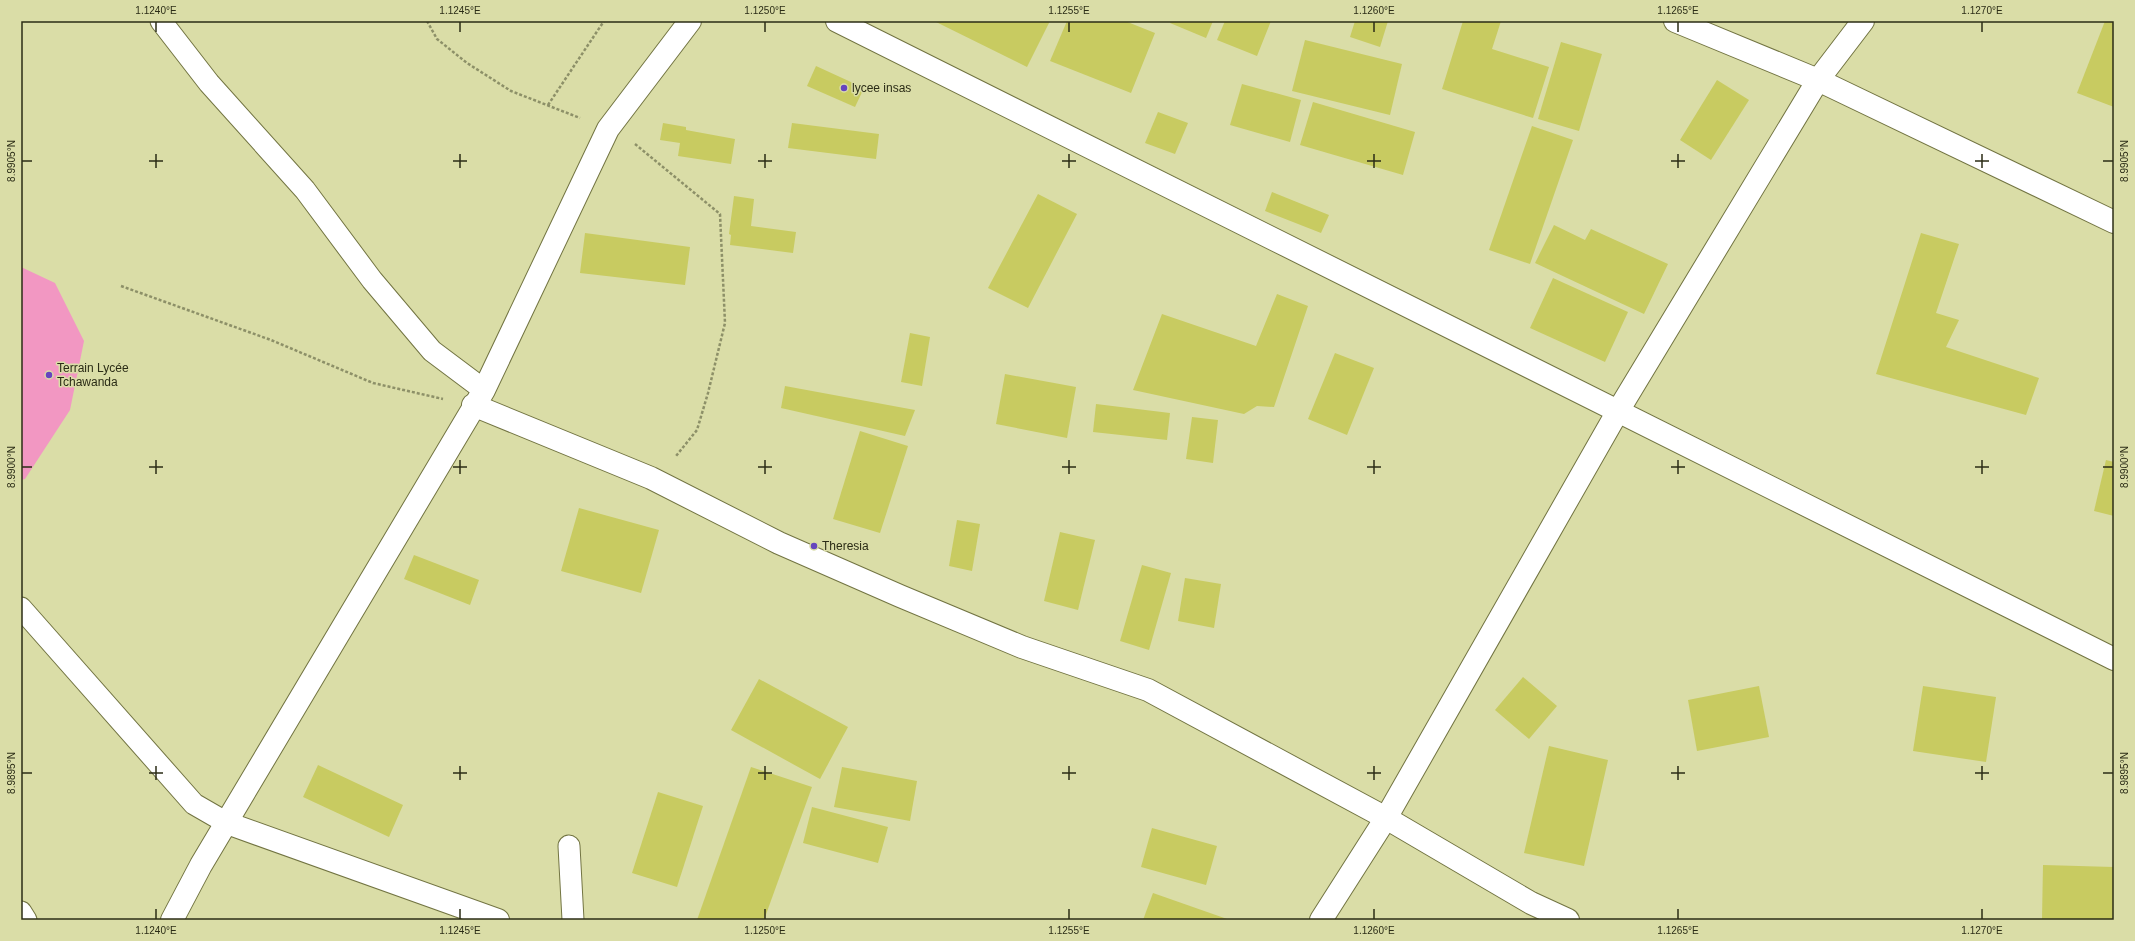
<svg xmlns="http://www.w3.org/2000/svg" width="2135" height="941" viewBox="0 0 2135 941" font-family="Helvetica,sans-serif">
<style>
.green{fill:#f297c2}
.building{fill:#c8cb61}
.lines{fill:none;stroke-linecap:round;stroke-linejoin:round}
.service-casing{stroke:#727442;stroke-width:23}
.minor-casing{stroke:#727442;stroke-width:24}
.path{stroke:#8d9068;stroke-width:2.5;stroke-dasharray:3 2;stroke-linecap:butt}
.service{stroke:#fff;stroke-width:21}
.minor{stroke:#fff;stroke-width:22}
.ticks{fill:none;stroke:#2b2c16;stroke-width:1.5}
.poi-dot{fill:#6545be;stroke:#dadda7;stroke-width:1.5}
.labels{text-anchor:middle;stroke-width:3;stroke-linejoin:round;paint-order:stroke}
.poi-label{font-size:12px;fill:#2b2c16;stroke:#dadda7;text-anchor:start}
.neatline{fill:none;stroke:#2b2c16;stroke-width:1.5}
.ticks-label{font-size:10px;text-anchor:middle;fill:#2b2c16}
</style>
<rect width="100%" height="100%" fill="#dadda7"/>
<polygon class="green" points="21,267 55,283 84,341 70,410 25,479 21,480"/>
<g class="building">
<polygon points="934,21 1050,21 1027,67"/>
<polygon points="1067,21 1125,21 1155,33 1131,93 1050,61"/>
<polygon points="1171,21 1213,21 1206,38 1170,23"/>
<polygon points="1225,21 1271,21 1257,56 1217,40"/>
<polygon points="1355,21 1388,21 1380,47 1350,37"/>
<polygon points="1463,21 1501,21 1492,49 1549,67 1533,118 1442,89"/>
<polygon points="2105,21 2114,21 2114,107 2077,93"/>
<polygon points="1305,40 1402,64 1390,115 1292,91"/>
<polygon points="1561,42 1602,54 1579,131 1538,119"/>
<polygon points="816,66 864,88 855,107 807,86"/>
<polygon points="1717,80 1749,100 1711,160 1680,140"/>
<polygon points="1242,84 1301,100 1290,142 1230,125"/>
<polygon points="1313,102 1415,132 1403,175 1300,145"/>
<polygon points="1158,112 1188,123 1175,154 1145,143"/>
<polygon points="663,123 686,127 686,130 735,139 731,164 678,156 680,143 660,140"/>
<polygon points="792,123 879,134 876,159 788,148"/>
<polygon points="1532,126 1573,140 1530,264 1489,250"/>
<polygon points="1272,192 1329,215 1321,233 1265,211"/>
<polygon points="1038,194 1077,214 1028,308 988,288"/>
<polygon points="734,196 754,199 751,226 796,232 793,253 730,245 731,235 729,234"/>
<polygon points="1554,225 1585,240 1591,229 1668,264 1644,314 1535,263"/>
<polygon points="585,233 690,247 685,285 580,273"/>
<polygon points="1921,233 1959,244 1936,313 1959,320 1946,347 2039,378 2026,415 1876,374"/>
<polygon points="1553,278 1628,312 1605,362 1530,328"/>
<polygon points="1277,294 1308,306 1274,407 1257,406 1244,414 1133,390 1162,314 1256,346"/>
<polygon points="910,333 930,337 922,386 901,382"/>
<polygon points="1335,353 1374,368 1347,435 1308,419"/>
<polygon points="1005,374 1076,387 1067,438 996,424"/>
<polygon points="785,386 915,410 905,436 781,408"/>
<polygon points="1096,404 1170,413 1167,440 1093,432"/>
<polygon points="1192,417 1218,420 1213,463 1186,459"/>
<polygon points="860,431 908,446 880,533 833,519"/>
<polygon points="2106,460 2114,462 2114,516 2094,511"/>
<polygon points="579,508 659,530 641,593 561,571"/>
<polygon points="957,520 980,524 972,571 949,566"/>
<polygon points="1060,532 1095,540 1078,610 1044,601"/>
<polygon points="414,555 479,580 470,605 404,579"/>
<polygon points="1142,565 1171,573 1149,650 1120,641"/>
<polygon points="1185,578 1221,584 1214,628 1178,621"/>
<polygon points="1523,677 1557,706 1529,739 1495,710"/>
<polygon points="759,679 848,727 820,779 731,730"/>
<polygon points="1759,686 1769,737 1697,751 1688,700"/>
<polygon points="1923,686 1996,697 1986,762 1913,751"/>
<polygon points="1549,746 1608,760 1584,866 1524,853"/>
<polygon points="318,765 403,805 389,837 303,797"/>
<polygon points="751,767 812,787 764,920 697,920"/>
<polygon points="842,767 917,781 910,821 834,807"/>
<polygon points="658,792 703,806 677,887 632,873"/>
<polygon points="812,807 888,827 878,863 803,843"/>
<polygon points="1152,828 1217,846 1206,885 1141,867"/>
<polygon points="2043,865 2114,867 2114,920 2042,919"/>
<polygon points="1153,893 1230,920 1143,920"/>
</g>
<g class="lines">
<defs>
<g id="service">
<polyline points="161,21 209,83 305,190 372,280 432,351 484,390"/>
<polyline points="21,608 194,804 227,823"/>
<polyline points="569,846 573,920"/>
<polyline points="21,912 26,920"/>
</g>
<g id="minor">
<polyline points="837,21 2114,659"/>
<polyline points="1675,21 1818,80 2114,222"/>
<polyline points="473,405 651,478 779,543 900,596 1022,647 1148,690 1386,818 1531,903 1568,920"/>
<polyline points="227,823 498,920"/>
<polyline points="172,920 201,865 484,390 608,129 690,21"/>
<polyline points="1321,920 1386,818 1618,411 1818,80 1863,21"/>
</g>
</defs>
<use href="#service" class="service-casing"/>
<use href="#minor" class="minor-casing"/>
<g class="path">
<polyline points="427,21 437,39 467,63 511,91 580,118"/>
<polyline points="548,105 604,21"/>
<polyline points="635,144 720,214 725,323 708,393 697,430 676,456"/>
<polyline points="121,286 271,340 373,383 443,399"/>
</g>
<use href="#service" class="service"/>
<use href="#minor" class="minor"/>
</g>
<path class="ticks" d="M156,22V32M460,22V32M765,22V32M1069,22V32M1374,22V32M1678,22V32M1982,22V32M156,154V168M460,154V168M765,154V168M1069,154V168M1374,154V168M1678,154V168M1982,154V168M22,161H32M149,161H163M453,161H467M758,161H772M1062,161H1076M1367,161H1381M1671,161H1685M1975,161H1989M2103,161H2113M156,460V474M460,460V474M765,460V474M1069,460V474M1374,460V474M1678,460V474M1982,460V474M22,467H32M149,467H163M453,467H467M758,467H772M1062,467H1076M1367,467H1381M1671,467H1685M1975,467H1989M2103,467H2113M156,766V780M460,766V780M765,766V780M1069,766V780M1374,766V780M1678,766V780M1982,766V780M22,773H32M149,773H163M453,773H467M758,773H772M1062,773H1076M1367,773H1381M1671,773H1685M1975,773H1989M2103,773H2113M156,909V919M460,909V919M765,909V919M1069,909V919M1374,909V919M1678,909V919M1982,909V919"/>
<g class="poi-dot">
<circle cx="844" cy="88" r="4"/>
<circle cx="49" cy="375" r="4"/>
<circle cx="814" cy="546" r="4"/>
</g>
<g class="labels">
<g class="poi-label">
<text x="852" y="92">lycee insas</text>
<text x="57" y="372">Terrain Lycée<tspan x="57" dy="14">Tchawanda</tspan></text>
<text x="822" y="550">Theresia</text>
</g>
</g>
<rect width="2135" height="941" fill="none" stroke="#dadda7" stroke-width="44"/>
<rect x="22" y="22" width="2091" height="897" class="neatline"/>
<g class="ticks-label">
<text x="156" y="14">1.1240°E</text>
<text x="460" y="14">1.1245°E</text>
<text x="765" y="14">1.1250°E</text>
<text x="1069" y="14">1.1255°E</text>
<text x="1374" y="14">1.1260°E</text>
<text x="1678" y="14">1.1265°E</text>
<text x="1982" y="14">1.1270°E</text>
<text transform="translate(11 161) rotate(-90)" y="4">8.9905°N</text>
<text transform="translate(2124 161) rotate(-90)" y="4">8.9905°N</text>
<text transform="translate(11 467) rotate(-90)" y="4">8.9900°N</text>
<text transform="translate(2124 467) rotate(-90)" y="4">8.9900°N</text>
<text transform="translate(11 773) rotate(-90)" y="4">8.9895°N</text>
<text transform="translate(2124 773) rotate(-90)" y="4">8.9895°N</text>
<text x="156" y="934">1.1240°E</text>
<text x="460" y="934">1.1245°E</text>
<text x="765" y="934">1.1250°E</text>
<text x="1069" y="934">1.1255°E</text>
<text x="1374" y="934">1.1260°E</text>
<text x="1678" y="934">1.1265°E</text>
<text x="1982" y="934">1.1270°E</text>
</g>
</svg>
